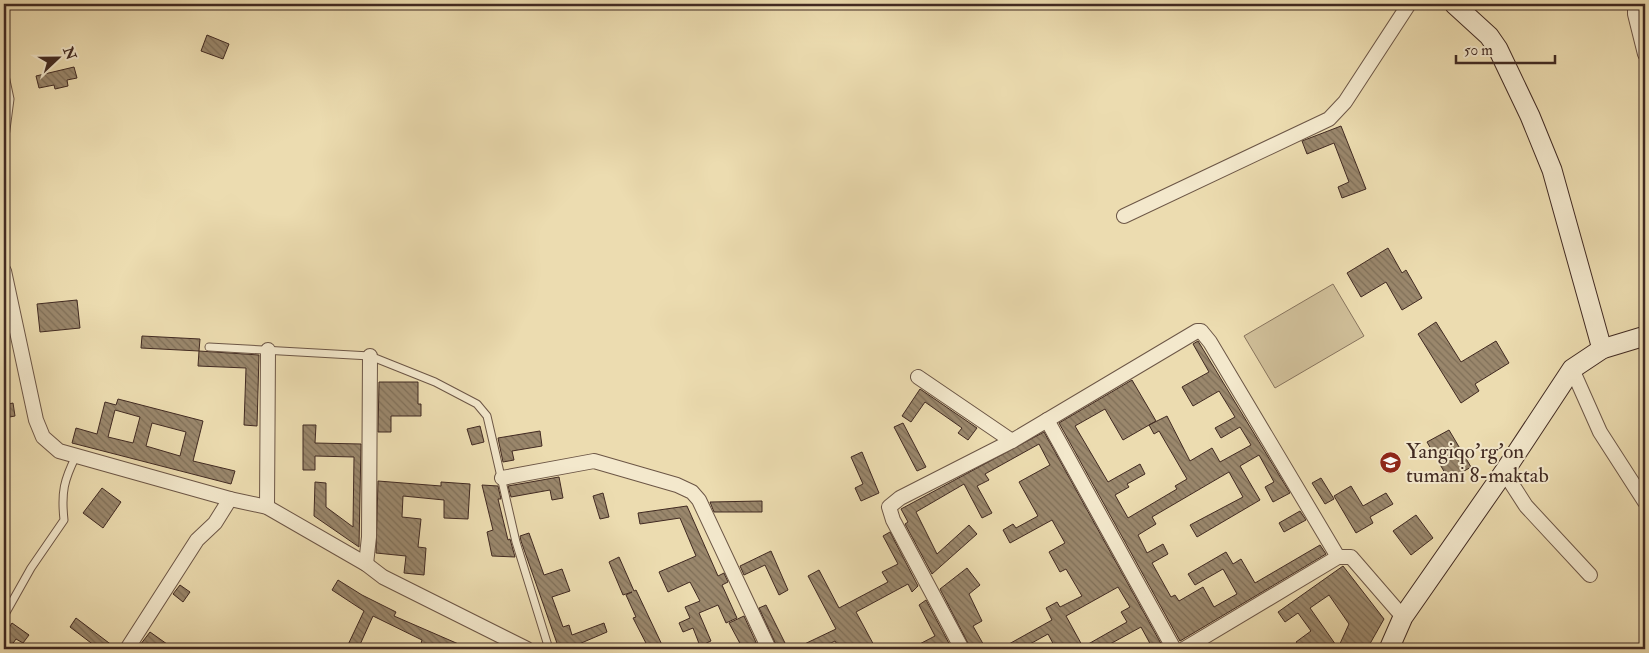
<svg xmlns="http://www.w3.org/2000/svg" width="1649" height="653" viewBox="0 0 1649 653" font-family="'IM FELL Double Pica',serif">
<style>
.grass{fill:#cfbe98;stroke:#88745d}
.building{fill:url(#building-back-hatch);stroke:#412a22;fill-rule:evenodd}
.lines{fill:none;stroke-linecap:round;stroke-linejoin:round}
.lane-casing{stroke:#6c5646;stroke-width:9}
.street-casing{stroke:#6c5646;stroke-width:16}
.secondary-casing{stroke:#412a22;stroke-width:21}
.lane{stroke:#f3e8cc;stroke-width:7}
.street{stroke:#f3e8cc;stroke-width:14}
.secondary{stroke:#f3e8cc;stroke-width:19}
.labels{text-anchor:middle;stroke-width:4;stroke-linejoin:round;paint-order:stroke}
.poi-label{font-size:21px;fill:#412a22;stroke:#f3e8cc;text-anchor:start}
</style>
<defs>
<pattern id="building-back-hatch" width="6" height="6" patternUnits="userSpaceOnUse" patternTransform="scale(1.25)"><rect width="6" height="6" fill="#9a876c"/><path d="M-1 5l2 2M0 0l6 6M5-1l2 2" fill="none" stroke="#7f6f58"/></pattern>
</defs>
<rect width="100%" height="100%" fill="#ecdcb0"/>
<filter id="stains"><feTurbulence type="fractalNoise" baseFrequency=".004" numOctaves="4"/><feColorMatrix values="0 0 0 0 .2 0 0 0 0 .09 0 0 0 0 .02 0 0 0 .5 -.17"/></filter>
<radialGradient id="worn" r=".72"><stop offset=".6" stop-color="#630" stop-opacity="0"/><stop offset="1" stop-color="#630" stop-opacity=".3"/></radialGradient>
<polygon class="grass" points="1333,284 1364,336 1275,388 1244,336"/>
<g class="building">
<polygon points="207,35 229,44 223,59 201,51"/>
<polygon points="74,67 77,78 67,80 68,86 55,89 54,85 39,88 36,76"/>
<polygon points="1341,126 1366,189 1342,198 1338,187 1349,182 1334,143 1307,154 1302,141"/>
<polygon points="1388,248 1402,273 1406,270 1422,298 1402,310 1386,282 1361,297 1347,273"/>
<polygon points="77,300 80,328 40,332 37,304"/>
<polygon points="1436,322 1461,362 1496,341 1509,363 1475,384 1479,391 1461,403 1418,334"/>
<polygon points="142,336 200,339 199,351 141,348"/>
<polygon points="1198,341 1290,493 1273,502 1265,487 1274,482 1259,455 1240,466 1260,500 1197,537 1190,525 1243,497 1229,472 1152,517 1156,524 1138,535 1147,553 1163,544 1168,554 1152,563 1171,597 1175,595 1179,601 1203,587 1214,607 1237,594 1223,569 1195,585 1188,574 1226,552 1233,564 1241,559 1255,583 1320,545 1326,554 1180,641 1059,423 1132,380 1156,421 1123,440 1105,409 1075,426 1108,482 1140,464 1145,474 1127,484 1129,487 1115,495 1128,518 1177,489 1175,486 1187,479 1159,431 1154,434 1149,425 1167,416 1190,461 1212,448 1220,462 1251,445 1240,427 1221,438 1215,428 1235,417 1219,391 1193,406 1182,387 1209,372 1193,344"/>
<polygon points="199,351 259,355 257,426 244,425 246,368 198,366"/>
<polygon points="379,382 418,382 418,404 421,404 421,416 391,416 391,432 378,432"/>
<polygon points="920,389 977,428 968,440 958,433 962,428 925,402 911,422 902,416"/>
<path d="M118,399L203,421L193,461L235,471L231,484L72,443L76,428L97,434L105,402L116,405ZM115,410L140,417L133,443L108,437ZM152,423L186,432L180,456L146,446Z"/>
<polygon points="13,403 15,416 4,418 4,405"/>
<polygon points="903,423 926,467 917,471 894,427"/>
<polygon points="303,425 316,425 315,443 361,444 359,547 314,516 315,482 326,483 326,507 353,527 354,457 315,456 315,470 303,470"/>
<polygon points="480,426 484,442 472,445 467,429"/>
<polygon points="1449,430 1471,467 1449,480 1427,442"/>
<polygon points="540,431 542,446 512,451 514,460 503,462 498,438"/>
<path d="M1044,432L1164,649H1153L1141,627L1101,649H1056L1048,634L1021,649H1000L1052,620L1046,608L1057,602L1060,607L1082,596L1066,569L1060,572L1049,552L1065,543L1052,520L1010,543L1003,530L1013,524L1016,528L1038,516L1019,482L1050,465L1039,444L985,474L989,480L977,486L992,513L982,518L964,484L916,512L937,554L969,525L977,534L932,574L905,524L908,522L901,509ZM1118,587L1130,607L1121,612L1127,622L1083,647L1066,616Z"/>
<polygon points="862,452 879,493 861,501 855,488 863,484 851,457"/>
<polygon points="559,477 563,498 552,500 550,490 511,497 508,486"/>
<polygon points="1321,478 1334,499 1325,504 1312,483"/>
<polygon points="378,481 441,486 441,482 470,484 468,519 444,518 444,500 403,496 402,517 421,519 418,547 426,548 424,575 404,573 406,556 376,553"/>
<polygon points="482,485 498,486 501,499 498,499 508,540 510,539 515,557 492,556 487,532 493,530"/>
<polygon points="1351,486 1363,506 1386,493 1393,504 1370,517 1373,523 1356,533 1334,496"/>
<polygon points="102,488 121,502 103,528 83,513"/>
<polygon points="603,493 609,517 600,519 593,496"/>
<polygon points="762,501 762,512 714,512 710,502"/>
<polygon points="687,506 718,576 724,573 728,582 722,585 737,618 726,623 718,605 699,613 711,641 700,646 693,628 683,632 679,623 690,618 685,607 700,601 690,582 668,592 659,572 696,556 680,518 640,524 638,513"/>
<polygon points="1300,511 1306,520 1284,532 1279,523"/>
<polygon points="1416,515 1433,538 1411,555 1393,531"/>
<polygon points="890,532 918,586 912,592 908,584 856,612 876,649 840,649 835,641 819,649 794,649 836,629 808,576 819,570 839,608 888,582 882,572 898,564 883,536"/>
<polygon points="529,533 544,575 562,569 570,591 552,597 563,627 569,625 572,635 604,623 607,632 572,647 573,649 559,649 521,541 520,536"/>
<polygon points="771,551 788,590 779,595 765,565 744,575 740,566"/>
<polygon points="619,557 634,591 636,590 664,649 649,649 633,618 636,617 626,595 632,592 623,595 609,562"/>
<path d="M1343,566L1384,619L1367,649H1302L1296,642L1311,631L1298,613L1285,622L1278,612ZM1329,595L1349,624L1338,648L1310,608Z"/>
<polygon points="967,568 980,585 969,594 982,621 973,626 986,649 971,649 940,589"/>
<polygon points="338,580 362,595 396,612 394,616 470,649 425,649 420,647 422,640 373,616 358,649 346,649 364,611 332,590"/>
<polygon points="180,585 190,592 183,602 173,594"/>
<polygon points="926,600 952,649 910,649 935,636 919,605"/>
<polygon points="766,605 788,649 778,649 759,608"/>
<polygon points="744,616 759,649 743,649 729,623"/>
<polygon points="76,618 117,649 99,649 70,627"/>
<polygon points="12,623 29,635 23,643 16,639 9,649 4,649 4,635"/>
<polygon points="150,632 174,649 137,649"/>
</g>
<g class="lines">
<defs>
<g id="lane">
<polyline points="4,71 10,99 4,145"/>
<polyline points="209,347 370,356 435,382 477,404 487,416 516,542 549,649"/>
<path d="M4,616L31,568L64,520C61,492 64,480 76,456"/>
</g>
<g id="street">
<polyline points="1635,4 1635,14 1645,54"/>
<polyline points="1124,216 1329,119 1345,102 1409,4"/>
<polyline points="4,271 36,420 43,437 59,451 230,499 267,507 366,564 383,577 527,649"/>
<polyline points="1572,369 1600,432 1645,502"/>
<polyline points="918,377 1012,441"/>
<polyline points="1047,420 1174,649"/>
<polyline points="1504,472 1526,506 1590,575"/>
<polyline points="502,478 594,461 677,485 692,492 699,500 769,649"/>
<polyline points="267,507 268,350"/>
<polyline points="366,564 369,537 370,356"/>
<polyline points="127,649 197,540 215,523 230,499"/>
<polyline points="962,649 893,520 889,507 900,498 1012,441 1197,331 1201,331 1210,342 1338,557"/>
<polyline points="1184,649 1338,557 1351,557 1403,617"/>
</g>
<g id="secondary">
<polyline points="1454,4 1489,36 1498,49 1530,116 1552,170 1602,349"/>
<polyline points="1389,649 1403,617 1504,472 1572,369 1602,349 1645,336"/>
</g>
</defs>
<use href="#lane" class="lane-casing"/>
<use href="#street" class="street-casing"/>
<use href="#secondary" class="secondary-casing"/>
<use href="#lane" class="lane"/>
<use href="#street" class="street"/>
<use href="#secondary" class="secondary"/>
</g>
<defs>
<symbol id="school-disc" viewBox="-11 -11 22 22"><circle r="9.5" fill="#8f2418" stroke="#f3e8cc"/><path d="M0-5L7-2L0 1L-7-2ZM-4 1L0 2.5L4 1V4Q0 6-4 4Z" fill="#fff"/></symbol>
</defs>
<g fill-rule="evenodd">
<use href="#school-disc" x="1378" y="450" width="25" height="25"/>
</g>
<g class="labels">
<g class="poi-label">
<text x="1406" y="458">Yangiqo’rg’on<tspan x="1406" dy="24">tumani 8-maktab</tspan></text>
</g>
</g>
<rect width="1649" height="653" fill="none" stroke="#ecdcb0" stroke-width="20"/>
<rect x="5" y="5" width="1639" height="643" fill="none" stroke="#412a22" stroke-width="2.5"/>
<rect x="10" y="10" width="1629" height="633" fill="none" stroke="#412a22"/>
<g transform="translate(58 58) rotate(68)" stroke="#f3e8cc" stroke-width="4" paint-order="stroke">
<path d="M0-4L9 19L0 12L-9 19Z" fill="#412a22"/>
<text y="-8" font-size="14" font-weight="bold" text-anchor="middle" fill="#412a22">N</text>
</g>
<path d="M1456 55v8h99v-8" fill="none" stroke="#412a22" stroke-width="2.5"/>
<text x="1464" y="55" font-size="15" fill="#412a22" stroke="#f3e8cc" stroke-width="4" paint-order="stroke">50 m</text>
<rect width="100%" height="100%" filter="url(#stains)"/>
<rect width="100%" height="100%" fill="url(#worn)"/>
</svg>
